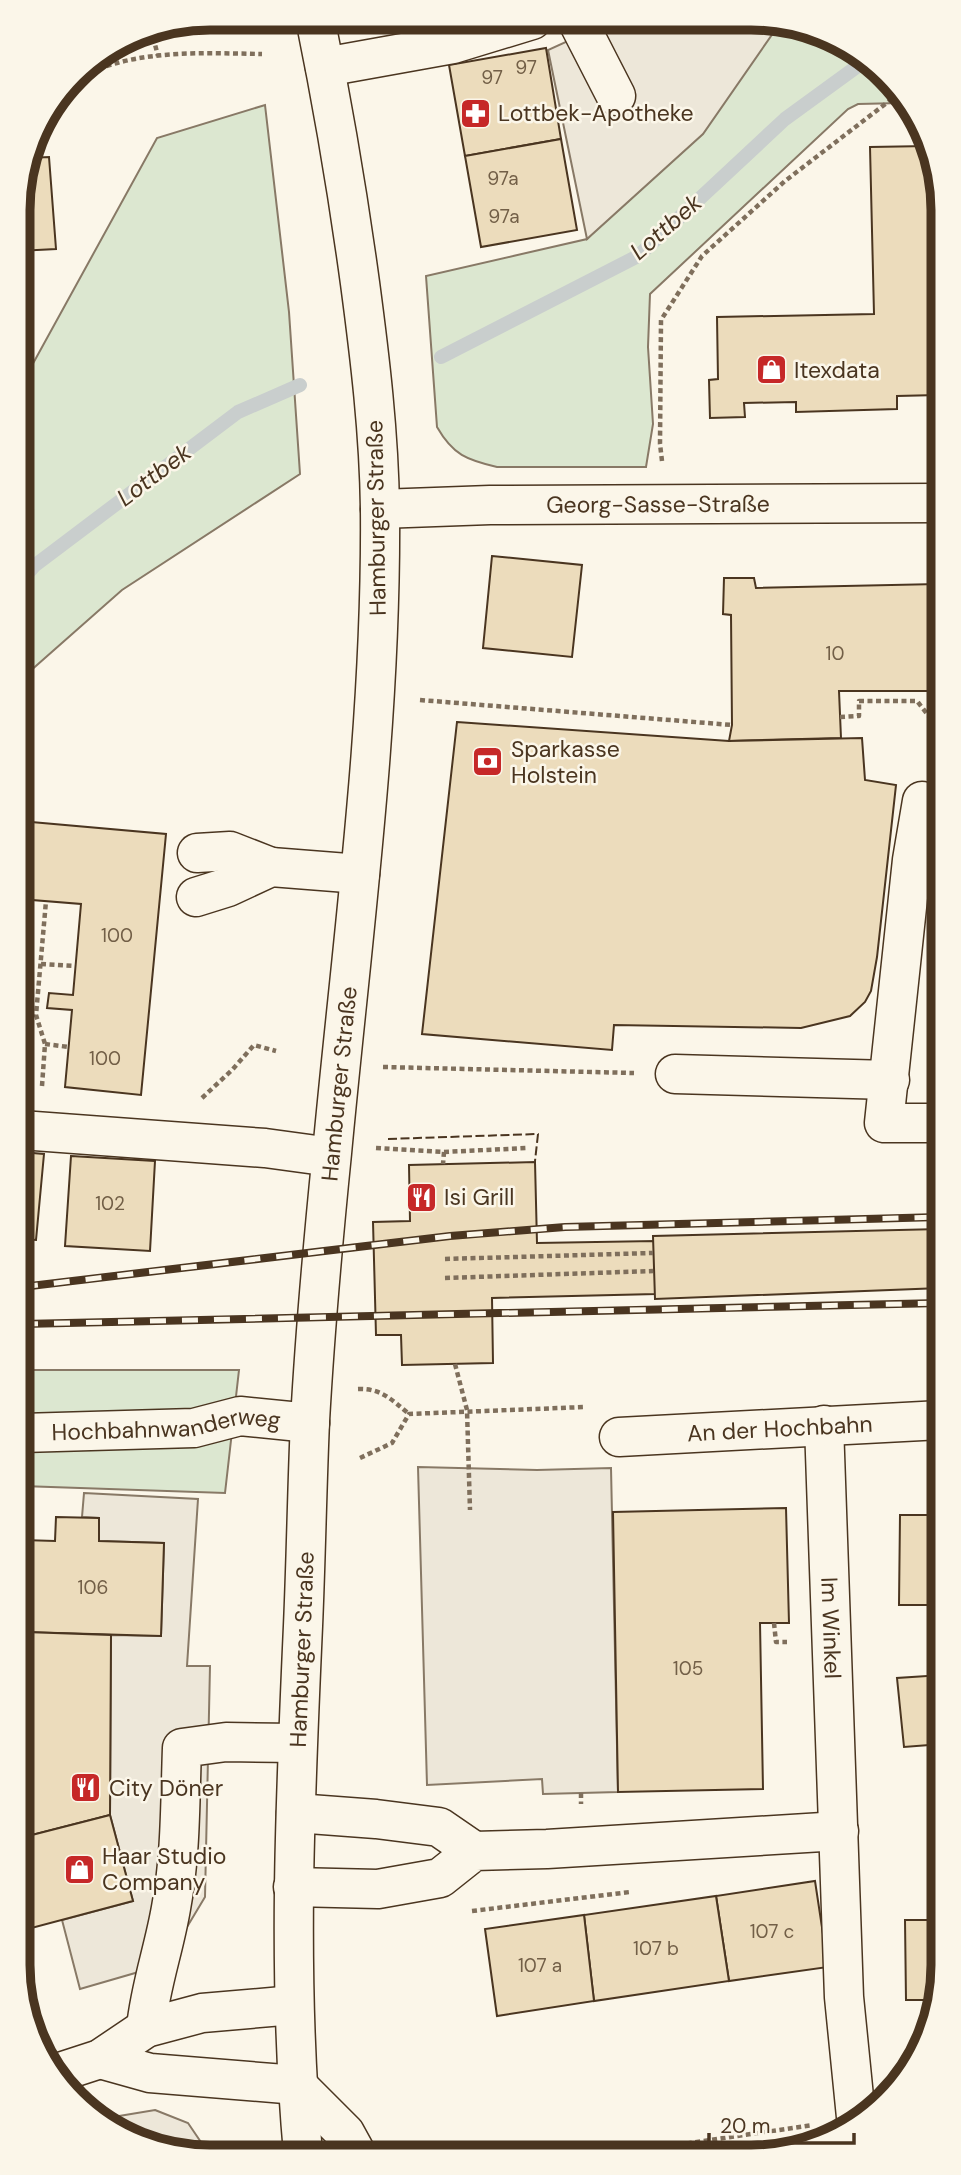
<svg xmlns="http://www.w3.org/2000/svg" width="961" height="2175" viewBox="0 0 961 2175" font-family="'DM Sans',sans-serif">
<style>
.green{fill:#dce7d0;stroke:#887966;stroke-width:2}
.parking{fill:#ede7d9;stroke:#887966;stroke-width:2}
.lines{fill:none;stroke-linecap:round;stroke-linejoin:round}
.stream{stroke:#c9cecd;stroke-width:14}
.building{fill:#ecdcbc;stroke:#4a3520;stroke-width:2}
.minor-casing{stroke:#4a3520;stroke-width:41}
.major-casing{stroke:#4a3520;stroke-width:41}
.path{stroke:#7f6f5c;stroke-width:4.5;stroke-dasharray:5 3.5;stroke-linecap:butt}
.minor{stroke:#fbf6e9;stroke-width:38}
.major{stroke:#fbf6e9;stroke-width:38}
.rail-casing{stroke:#4a3520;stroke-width:8}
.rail{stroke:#fbf6e9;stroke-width:5;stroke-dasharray:16;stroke-linecap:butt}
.fence{stroke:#4a3520;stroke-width:2;stroke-dasharray:9 3.5;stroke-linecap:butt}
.labels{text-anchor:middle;stroke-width:5;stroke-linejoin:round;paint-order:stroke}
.number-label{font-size:19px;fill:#725f47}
.poi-label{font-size:23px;fill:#4a3520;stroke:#fbf6e9;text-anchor:start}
.street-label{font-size:23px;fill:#4a3520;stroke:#fbf6e9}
.water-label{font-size:24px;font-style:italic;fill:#4a3520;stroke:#fbf6e9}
.rim{fill:none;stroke:#4a3520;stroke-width:9}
</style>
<rect width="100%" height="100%" fill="#fbf6e9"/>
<g class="green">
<polygon points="210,18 223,18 224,19 175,29 174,25"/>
<path d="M777,21H788L878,66L901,103L858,104L848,109L650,294L648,347L653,424L646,467H497C467,460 453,455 437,427L426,276L587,239L778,26Z"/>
<polygon points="265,105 289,312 300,474 122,590 20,680 19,389 157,138"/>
<polygon points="939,752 940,1144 934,1144"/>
<polygon points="22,1370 239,1370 225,1493 22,1486"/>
</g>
<g class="parking">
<polygon points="614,20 777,21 778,26 703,134 587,239 548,50"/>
<polygon points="418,1467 537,1470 611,1468 618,1792 543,1794 542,1779 427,1785"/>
<polygon points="84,1493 198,1499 187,1666 210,1666 205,1897 172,1952 142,1971 80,1989 62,1920 133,1901 110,1815 111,1635 161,1636 164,1543 99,1541 99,1518 82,1517"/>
<polygon points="155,2110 188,2123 209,2154 173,2154 101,2119"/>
</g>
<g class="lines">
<g class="stream">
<polyline points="441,357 638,256 785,119 866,60"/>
<polyline points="19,583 34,566 238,412 300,385"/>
</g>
</g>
<g class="building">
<polygon points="546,48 561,139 465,156 449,65"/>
<polygon points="561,139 577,230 481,247 465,156"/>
<polygon points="928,146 937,160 938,395 897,396 897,409 796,412 796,402 744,403 745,417 710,418 709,380 718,379 717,317 874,314 870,147"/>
<polygon points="49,157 56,249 18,251 18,197 28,158"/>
<polygon points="492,556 582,565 572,657 483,648"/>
<polygon points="724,578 754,578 756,588 938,584 939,691 839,691 841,738 729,741 732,725 731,615 723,614"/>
<polygon points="457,722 729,741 862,738 865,780 896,785 877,957 871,991 865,1002 850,1016 801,1028 614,1025 612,1050 422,1034"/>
<polygon points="20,821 166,834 141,1095 65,1087 72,1010 47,1008 49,993 73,995 81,904 20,899"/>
<polygon points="21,1152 44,1154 36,1240 22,1239"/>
<polygon points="71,1156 155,1161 150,1251 65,1246"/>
<polygon points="535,1162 537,1243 655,1241 656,1294 492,1298 493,1363 402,1365 401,1335 376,1335 373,1222 410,1221 409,1165"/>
<polygon points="940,1229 941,1288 655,1299 653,1236"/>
<polygon points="786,1508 789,1623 760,1623 763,1789 618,1792 613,1512"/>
<polygon points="900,1515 941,1515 942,1605 899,1605"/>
<polygon points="56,1517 99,1518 99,1541 164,1543 161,1636 23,1632 23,1540 55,1541"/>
<polygon points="25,1632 111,1635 110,1815 24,1837"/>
<polygon points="942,1675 942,1744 904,1747 897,1678"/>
<polygon points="110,1815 133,1901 24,1930 24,1837"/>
<polygon points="815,1881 828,1967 729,1981 716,1896"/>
<polygon points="716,1896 729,1981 594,2001 584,1915"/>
<polygon points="584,1915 594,2001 497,2016 485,1929"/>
<polygon points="905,1920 943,1920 943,1978 938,2000 906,2000"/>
<polygon points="819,2140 801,2151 754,2151 753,2150"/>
</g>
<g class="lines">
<defs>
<g id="minor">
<polyline points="577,20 616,96"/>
<polyline points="325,67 453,44 532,20"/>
<path id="s1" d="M380,509L490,505L938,503"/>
<polyline points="922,801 912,860 884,1123 940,1123"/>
<polyline points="197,853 230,851 271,867"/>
<polyline points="196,897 228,887 271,867 360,874"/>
<polyline points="675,1074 890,1080"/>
<polyline points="21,1130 265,1148 331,1157"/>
<path id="s2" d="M824,1425L844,1997L856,2117"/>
<path id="s3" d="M22,1433L194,1428L240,1416L310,1423"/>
<path id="s4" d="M619,1437L941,1420"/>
<polyline points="296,1813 376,1819 439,1827 474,1851"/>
<polyline points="293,1887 378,1889 440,1878 474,1851 547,1849 839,1831"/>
<path d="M146,2028C150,1987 164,1949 171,1908C181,1855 180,1801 182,1748L226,1742L297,1743"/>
<polyline points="100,2059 150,2073 297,2085 345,2133 356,2153"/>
<polyline points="60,2072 100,2059 146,2028 202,2013 294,2005"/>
</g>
<g id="major">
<path id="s5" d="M303,2153C287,1978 295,1802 303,1626C306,1558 307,1489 310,1421C315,1332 323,1242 332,1153C352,939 382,724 380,509C379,433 370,358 360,283C348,195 333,106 315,18"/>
</g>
</defs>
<use href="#minor" class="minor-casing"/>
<use href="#major" class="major-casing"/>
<g class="path">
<polyline points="151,29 158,56"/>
<path d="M68,84C125,48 198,53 262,54"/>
<polyline points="662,461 660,444 661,320 702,256 785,181 897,95"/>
<polyline points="420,700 732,725"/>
<polyline points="840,717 859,716 859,701 917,701 939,729"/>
<polyline points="41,964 75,966"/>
<polyline points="45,1044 69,1047"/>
<polyline points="383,1067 634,1073"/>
<polyline points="42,1086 45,1044 36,1015 46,901"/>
<polyline points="202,1098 232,1070 254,1045 276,1051"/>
<polyline points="376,1148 444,1152 443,1164"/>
<polyline points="444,1152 527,1148"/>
<polyline points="445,1259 653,1253"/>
<polyline points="445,1278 653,1271"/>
<polyline points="455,1364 467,1410 470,1510"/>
<path d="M358,1389C381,1388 392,1400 409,1414"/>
<polyline points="360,1458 392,1443 409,1414 585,1407"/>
<polyline points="774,1623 776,1642 787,1642"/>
<polyline points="581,1793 581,1804"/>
<polyline points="472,1911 630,1892"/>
<polyline points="628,2152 813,2125"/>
</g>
<use href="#minor" class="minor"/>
<use href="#major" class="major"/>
<defs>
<g id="rail">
<polyline points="22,1287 450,1236 565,1227 940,1217"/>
<polyline points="22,1324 941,1303"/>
</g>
</defs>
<use href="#rail" class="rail-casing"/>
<use href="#rail" class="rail"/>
<polyline class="fence" points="388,1139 538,1134 535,1161"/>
</g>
<defs>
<symbol id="pharmacy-square" viewBox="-11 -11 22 22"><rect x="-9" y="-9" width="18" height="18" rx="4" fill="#c62828" stroke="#fbf6e9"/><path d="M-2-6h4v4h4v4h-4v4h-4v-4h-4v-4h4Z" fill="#fff"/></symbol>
<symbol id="shop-square" viewBox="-11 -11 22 22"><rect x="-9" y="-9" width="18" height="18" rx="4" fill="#c62828" stroke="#fbf6e9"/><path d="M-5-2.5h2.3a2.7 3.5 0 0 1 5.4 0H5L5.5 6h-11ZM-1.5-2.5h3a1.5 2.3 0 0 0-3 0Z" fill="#fff"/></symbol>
<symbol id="bank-square" viewBox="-11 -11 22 22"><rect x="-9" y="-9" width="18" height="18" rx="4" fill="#c62828" stroke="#fbf6e9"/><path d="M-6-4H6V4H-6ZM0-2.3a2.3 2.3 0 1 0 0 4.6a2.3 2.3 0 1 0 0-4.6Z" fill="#fff"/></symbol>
<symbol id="restaurant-square" viewBox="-11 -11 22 22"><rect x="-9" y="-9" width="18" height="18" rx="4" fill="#c62828" stroke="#fbf6e9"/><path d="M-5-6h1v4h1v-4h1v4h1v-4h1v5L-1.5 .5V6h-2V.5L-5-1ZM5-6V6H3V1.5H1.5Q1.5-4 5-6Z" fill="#fff"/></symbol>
</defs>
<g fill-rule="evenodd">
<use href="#pharmacy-square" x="458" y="96" width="35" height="35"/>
<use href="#shop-square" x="754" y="352" width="35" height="35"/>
<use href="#bank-square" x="470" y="744" width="35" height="35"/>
<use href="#restaurant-square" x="404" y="1180" width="35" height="35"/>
<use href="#restaurant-square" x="68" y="1770" width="35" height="35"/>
<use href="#shop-square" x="62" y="1852" width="35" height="35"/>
</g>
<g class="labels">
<g class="number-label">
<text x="526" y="74">97</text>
<text x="492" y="84">97</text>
<text x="503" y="185">97a</text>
<text x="504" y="223">97a</text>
<text x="835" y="660">10</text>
<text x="117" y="942">100</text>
<text x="105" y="1065">100</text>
<text x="110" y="1210">102</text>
<text x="93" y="1594">106</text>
<text x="688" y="1675">105</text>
<text x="772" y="1938">107 c</text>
<text x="656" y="1955">107 b</text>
<text x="540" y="1972">107 a</text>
</g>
<g class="poi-label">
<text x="498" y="121">Lottbek-Apotheke</text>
<text x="794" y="378">Itexdata</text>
<text x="511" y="757">Sparkasse<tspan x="511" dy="26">Holstein</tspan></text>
<text x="444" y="1205">Isi Grill</text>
<text x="109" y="1796">City Döner</text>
<text x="102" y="1864">Haar Studio<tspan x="102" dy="26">Company</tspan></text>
</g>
<g class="street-label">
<text dy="8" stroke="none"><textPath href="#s1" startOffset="278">Georg-Sasse-Straße</textPath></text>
<text transform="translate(376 518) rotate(-91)" y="8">Hamburger Straße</text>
<text dy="8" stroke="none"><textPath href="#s5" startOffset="1071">Hamburger Straße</textPath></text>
<text dy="8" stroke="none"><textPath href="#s3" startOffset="145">Hochbahnwanderweg</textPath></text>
<text dy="8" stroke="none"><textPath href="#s4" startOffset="161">An der Hochbahn</textPath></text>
<text dy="8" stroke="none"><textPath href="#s2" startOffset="203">Im Winkel</textPath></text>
<text dy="8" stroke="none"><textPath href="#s5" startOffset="504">Hamburger Straße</textPath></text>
</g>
<g class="water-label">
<text transform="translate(666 227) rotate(-41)" y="8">Lottbek</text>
<text transform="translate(154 475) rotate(-37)" y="8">Lottbek</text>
</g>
</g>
<path d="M0 0H961V2175H0ZM210 30H751A180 180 0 0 1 931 210V1965A180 180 0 0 1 751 2145H210A180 180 0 0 1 30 1965V210A180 180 0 0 1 210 30Z" fill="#fbf6e9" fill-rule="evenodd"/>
<path class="rim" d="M210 30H751A180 180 0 0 1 931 210V1965A180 180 0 0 1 751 2145H210A180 180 0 0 1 30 1965V210A180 180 0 0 1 210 30Z"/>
<path d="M709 2133v10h145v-10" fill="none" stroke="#4a3520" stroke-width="3.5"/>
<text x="720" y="2133" font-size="21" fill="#4a3520" stroke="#fbf6e9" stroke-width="5" paint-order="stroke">20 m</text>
</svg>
